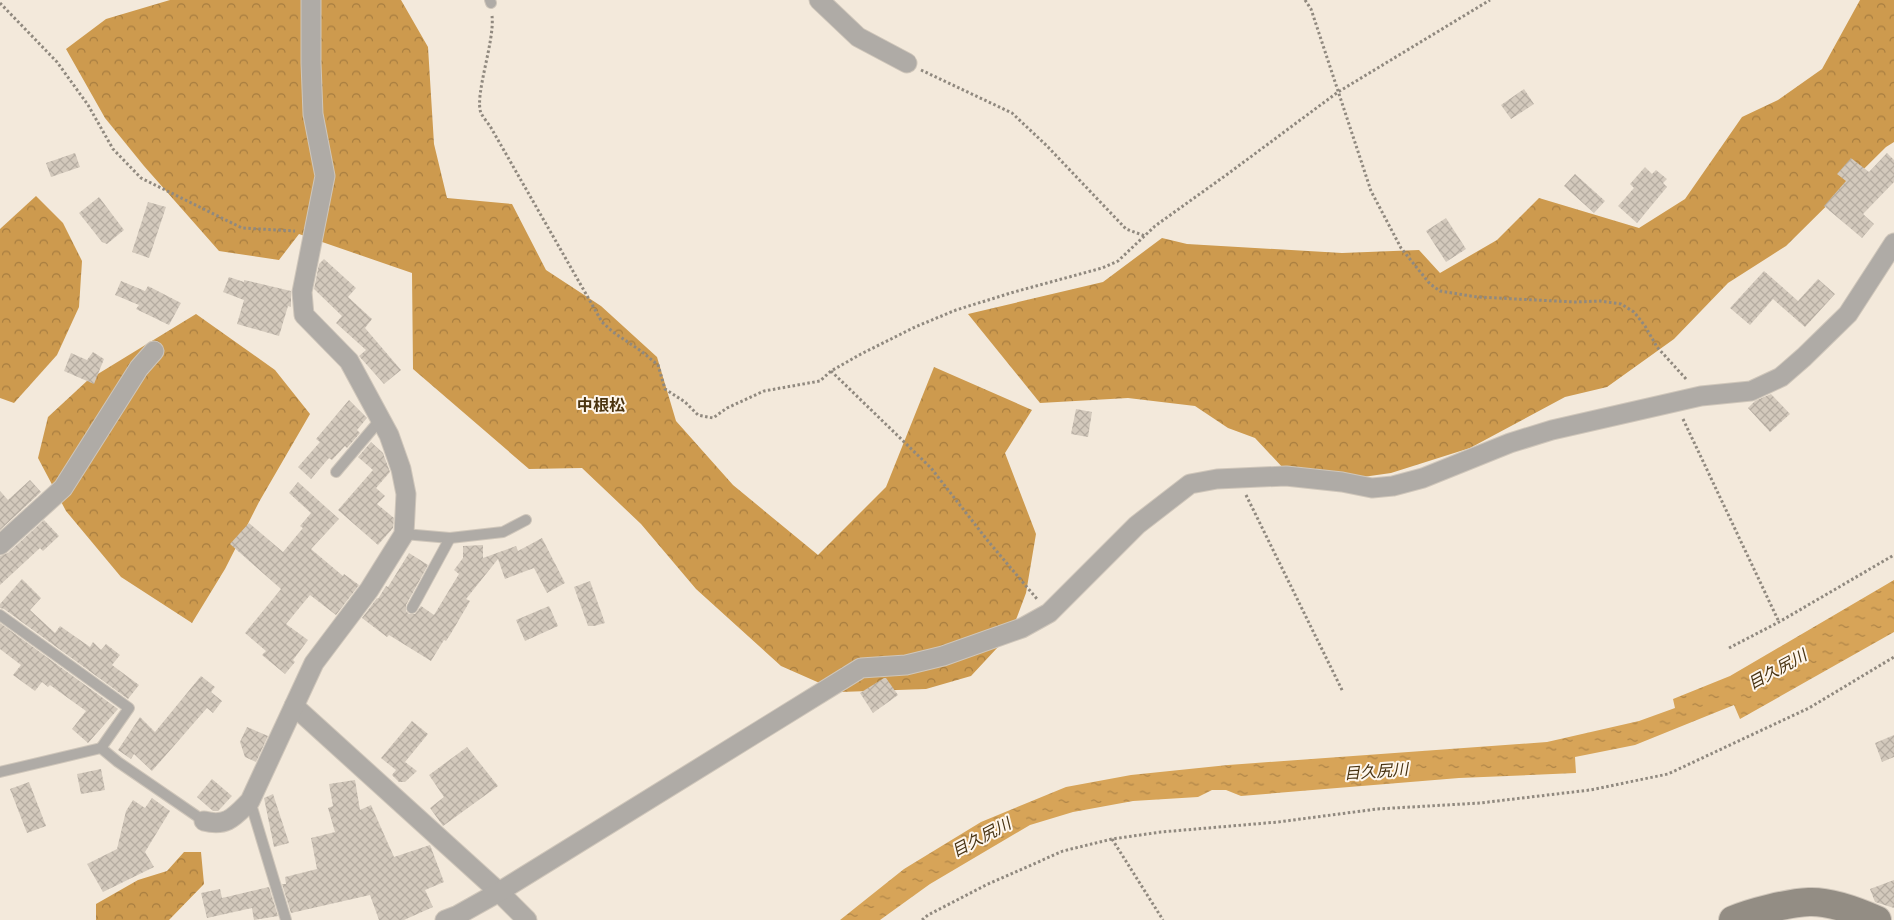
<svg xmlns="http://www.w3.org/2000/svg" width="1894" height="920" viewBox="0 0 1894 920" font-family="Lato,'Noto Sans JP',sans-serif">
<style>
.forest{fill:url(#forest-crowns)}
.water{fill:url(#water-ripples)}
.building{fill:url(#building-cross-hatch)}
.lines{fill:none;stroke-linecap:round;stroke-linejoin:round}
.lane-casing{stroke:#cfc6ba;stroke-width:12}
.street-casing{stroke:#cfc6ba;stroke-width:21}
.secondary-casing{stroke:#cfc6ba;stroke-width:30}
.path{stroke:#90897f;stroke-width:3;stroke-dasharray:2.5 2.5;stroke-linecap:butt}
.lane{stroke:#afaba6;stroke-width:10}
.street{stroke:#afaba6;stroke-width:19}
.secondary{stroke:#938d84;stroke-width:28}
.labels{text-anchor:middle;stroke-width:4;stroke-linejoin:round;paint-order:stroke}
.neighbourhood-label{font-size:16px;font-weight:bold;fill:#4b3410;stroke:#fef6ec}
.water-label{font-size:16px;font-style:italic;fill:#483312;stroke:#fef6ec}
</style>
<defs>
<pattern id="forest-crowns" width="20" height="18" patternUnits="userSpaceOnUse" patternTransform="scale(1.25)"><rect width="20" height="18" fill="#cd9a4e"/><path d="M2 6a3 3 0 1 1 6 0M12 15a3 3 0 1 1 6 0" fill="none" stroke="#a77d40"/></pattern>
<pattern id="water-ripples" width="26" height="14" patternUnits="userSpaceOnUse" patternTransform="scale(1.25)"><rect width="26" height="14" fill="#d7a458"/><path d="M2 4q2-2 4 0t4 0M15 11q2-2 4 0t4 0" fill="none" stroke="#af8548"/></pattern>
<pattern id="building-cross-hatch" width="8" height="8" patternUnits="userSpaceOnUse" patternTransform="scale(1.25)"><rect width="8" height="8" fill="#d3c9bc"/><path d="M0 0l8 8M0 8l8-8" fill="none" stroke="#b5aca1"/></pattern>
</defs>
<rect width="100%" height="100%" fill="#f3e9db"/>
<g class="forest">
<polygon points="170,0 401,0 428,47 434,144 447,198 512,204 546,270 601,306 657,357 676,421 733,485 818,555 886,487 934,367 1032,410 1005,453 1036,534 1026,593 1011,633 971,676 926,689 840,692 781,666 696,589 641,524 582,468 529,469 413,369 412,273 299,234 279,260 219,251 144,166 105,118 66,49 106,19"/>
<polygon points="1860,0 1894,0 1894,142 1886,147 1786,246 1728,283 1674,339 1607,387 1565,397 1470,448 1391,473 1335,481 1285,470 1255,438 1228,428 1195,406 1128,398 1040,403 968,314 1103,282 1162,238 1187,244 1342,253 1419,250 1440,273 1497,240 1539,198 1639,228 1685,199 1742,117 1778,100 1822,69"/>
<polygon points="36,196 63,223 82,261 79,307 57,355 14,403 0,398 0,229"/>
<polygon points="196,314 275,370 310,414 259,502 225,569 192,623 121,577 66,511 38,458 48,417 88,380"/>
<polygon points="184,852 201,852 204,884 169,920 96,920 96,904 138,880 167,871"/>
</g>
<polygon class="water" points="1894,580 1894,632 1740,719 1734,705 1635,745 1575,757 1576,773 1459,778 1241,796 1226,790 1212,790 1198,797 1133,801 1073,812 1030,825 930,884 880,920 840,920 904,869 981,822 1066,787 1131,775 1228,765 1547,742 1639,721 1675,708 1673,699 1730,676"/>
<g class="building">
<polygon points="1524,89 1534,104 1511,119 1501,105"/>
<polygon points="75,153 80,167 51,177 46,163"/>
<polygon points="1887,153 1894,160 1894,182 1863,214 1874,224 1862,238 1824,206 1846,181 1837,174 1851,158 1869,172"/>
<polygon points="1645,167 1652,174 1656,170 1667,179 1663,183 1667,187 1637,223 1618,206 1634,188 1630,184"/>
<polygon points="1575,174 1605,201 1594,213 1564,186"/>
<polygon points="99,197 124,230 107,244 102,242 79,213"/>
<polygon points="148,202 166,207 149,258 132,252"/>
<polygon points="1446,218 1466,249 1446,262 1426,231"/>
<polygon points="324,259 356,288 348,297 372,319 365,328 401,370 384,384 359,356 366,350 336,323 342,316 314,289 319,264"/>
<polygon points="1764,271 1798,301 1818,279 1835,294 1805,327 1773,299 1750,325 1730,308"/>
<polygon points="229,277 244,282 244,280 291,291 291,307 288,306 279,336 237,324 244,300 223,292"/>
<polygon points="121,281 145,291 148,286 181,303 169,325 136,309 139,305 115,295"/>
<polygon points="93,352 104,359 94,384 64,371 71,353 87,360"/>
<polygon points="1771,394 1790,414 1770,432 1748,408 1755,401"/>
<polygon points="349,400 367,418 357,430 360,433 347,448 345,446 332,460 329,458 311,479 298,467 320,442 316,439"/>
<polygon points="1076,409 1092,412 1088,437 1071,434"/>
<polygon points="371,442 383,453 390,472 376,488 385,496 377,504 394,518 393,528 378,545 338,510 373,470 358,457"/>
<polygon points="30,480 41,492 0,530 0,491 8,500"/>
<polygon points="298,482 339,519 311,549 343,576 344,574 359,585 336,615 310,595 286,624 308,640 293,660 295,662 285,674 262,655 266,651 245,633 281,589 230,544 249,523 283,552 303,528 300,526 311,513 289,493"/>
<polygon points="44,520 59,536 43,551 40,548 0,585 0,556 8,553"/>
<polygon points="542,538 565,583 547,593 534,568 505,579 498,559 466,599 470,601 450,635 446,641 444,640 431,661 389,635 387,637 362,618 377,598 378,599 386,586 388,587 409,553 428,565 406,605 406,611 409,614 415,614 421,606 434,615 459,574 454,570 463,558 463,546 483,545 483,558 516,546 518,551"/>
<polygon points="22,579 41,598 30,610 55,633 60,626 90,647 93,642 101,650 106,644 120,655 112,665 139,685 128,699 4,609 0,608 0,604"/>
<polygon points="590,581 605,623 594,626 588,626 574,587"/>
<polygon points="549,606 558,626 525,641 516,620"/>
<polygon points="0,623 118,709 88,743 72,729 86,711 50,685 48,687 42,682 35,691 13,675 21,665 0,649"/>
<polygon points="201,676 215,687 211,692 222,701 213,713 207,708 152,771 134,754 131,759 118,750 140,717 155,732"/>
<polygon points="884,678 886,678 898,695 873,713 860,693"/>
<polygon points="412,721 428,734 405,762 417,771 405,782 399,782 392,775 396,770 381,758"/>
<polygon points="247,727 268,736 256,762 245,757 240,742"/>
<polygon points="1894,735 1894,757 1882,762 1875,743"/>
<polygon points="467,747 498,786 443,826 430,808 444,797 429,775"/>
<polygon points="101,769 105,790 81,794 77,774"/>
<polygon points="212,779 232,796 218,811 213,811 197,797"/>
<polygon points="355,780 360,810 371,805 394,857 430,845 444,882 425,890 433,907 404,920 379,920 370,895 291,913 282,884 286,884 285,877 317,869 311,838 335,832 328,808 333,806 329,784"/>
<polygon points="29,782 46,826 27,833 10,789"/>
<polygon points="273,794 289,843 274,847 264,798"/>
<polygon points="152,798 170,811 145,852 154,867 103,892 87,864 117,849 126,811 133,800 145,808"/>
<polygon points="1894,880 1894,908 1875,902 1870,889"/>
<polygon points="269,887 278,916 254,920 252,908 207,918 201,893 220,889 222,898"/>
</g>
<g class="lines">
<defs>
<g id="lane">
<polyline points="490,0 491,3"/>
<polyline points="336,472 380,420"/>
<polyline points="404,534 450,538 503,532 526,520"/>
<polyline points="412,608 450,538"/>
<polyline points="0,615 129,708 101,748"/>
<polyline points="0,772 101,748 118,762 204,821"/>
<polyline points="250,801 286,920"/>
</g>
<g id="street">
<polyline points="819,0 858,37 907,63"/>
<polyline points="0,545 63,488 139,368 154,351"/>
<polyline points="294,706 499,892 527,920"/>
<path d="M204,821C227,827 234,817 250,801L314,663L369,590L404,534L406,494L401,469L389,435L349,361L304,315L302,292L325,176L313,114L311,63V0"/>
<polyline points="445,920 458,915 499,892 861,668 906,665 943,656 1022,628 1049,613 1137,525 1190,484 1217,479 1286,476 1342,482 1372,488 1393,486 1423,478 1510,443 1552,430 1701,396 1751,391 1781,377 1804,357 1848,314 1894,243"/>
</g>
<path id="secondary" d="M1733,920C1752,912 1788,903 1809,902C1829,901 1859,912 1877,920"/>
</defs>
<use href="#lane" class="lane-casing"/>
<use href="#street" class="street-casing"/>
<use href="#secondary" class="secondary-casing"/>
<g class="path">
<polyline points="1305,0 1311,9 1371,191 1401,248 1430,284 1440,291 1477,297 1576,302 1600,301 1621,304 1634,312 1645,326 1657,347 1687,380"/>
<polyline points="0,3 57,62 88,105 113,149 141,178 242,228 295,231"/>
<path d="M492,16C495,41 474,96 481,113C483,117 487,122 490,126L602,322L613,332L641,351L658,365L665,389L685,402L698,415L713,418L727,408L764,391L820,381L831,371L861,354L915,327L956,310L1014,292L1102,268L1118,261L1155,226L1229,173L1338,92L1490,0"/>
<polyline points="921,70 1012,113 1047,146 1126,229 1145,236"/>
<polyline points="831,371 931,468 988,541 1037,599"/>
<polyline points="1683,419 1779,622"/>
<polyline points="1246,495 1343,692"/>
<polyline points="1729,648 1779,622 1894,555"/>
<polyline points="1112,839 1163,920"/>
<polyline points="922,920 928,915 986,885 1063,851 1112,839 1161,832 1278,822 1377,809 1480,803 1590,790 1668,774 1809,708 1894,657"/>
</g>
<use href="#lane" class="lane"/>
<use href="#street" class="street"/>
<use href="#secondary" class="secondary"/>
</g>
<g class="labels">
<g class="neighbourhood-label">
<text x="601" y="411">中根松</text>
</g>
<g class="water-label">
<text transform="translate(1777 669) rotate(-29)" y="6">目久尻川</text>
<text transform="translate(1376 771) rotate(-4)" y="6">目久尻川</text>
<text transform="translate(981 837) rotate(-28)" y="6">目久尻川</text>
</g>
</g>
</svg>
